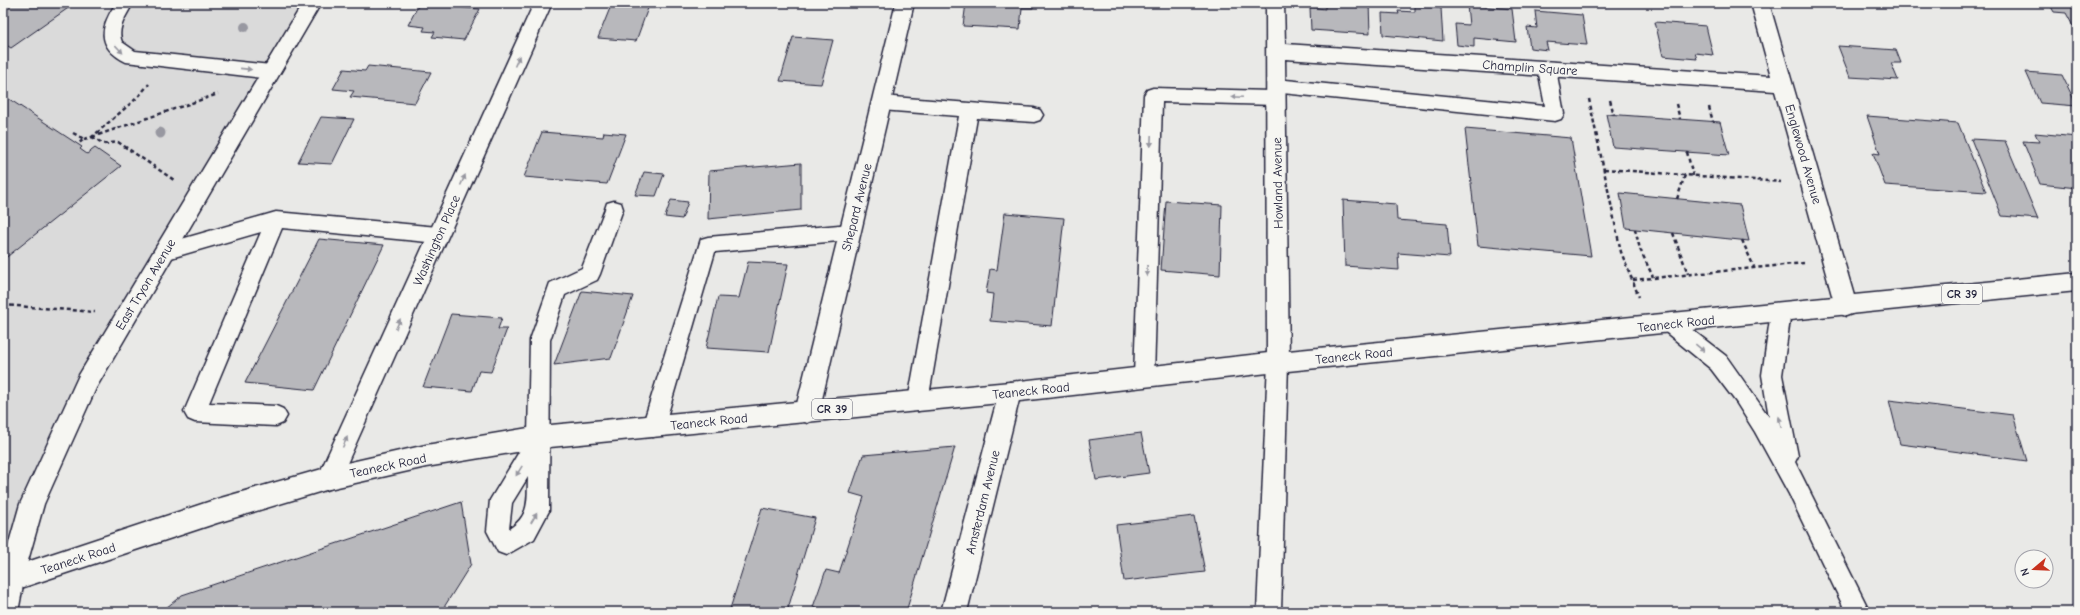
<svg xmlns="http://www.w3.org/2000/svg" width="2080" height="615" viewBox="0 0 2080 615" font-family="'Comic Neue',sans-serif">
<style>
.built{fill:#dadada}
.building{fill:#b8b8bc;stroke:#22223b}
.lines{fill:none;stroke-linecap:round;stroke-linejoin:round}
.service-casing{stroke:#22223b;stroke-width:3}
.minor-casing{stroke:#22223b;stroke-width:3}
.tertiary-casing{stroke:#22223b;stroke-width:3}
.primary-casing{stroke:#22223b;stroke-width:3}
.path{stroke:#22223b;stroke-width:2.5;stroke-dasharray:4 3;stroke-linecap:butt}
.service{fill:#f6f6f2;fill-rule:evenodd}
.minor{fill:#f6f6f2;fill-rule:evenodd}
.tertiary{fill:#f6f6f2;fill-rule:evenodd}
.primary{fill:#f6f6f2;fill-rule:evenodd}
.tree{fill:#9898a1}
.oneway{fill:#9797a0}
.labels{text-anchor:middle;stroke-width:3;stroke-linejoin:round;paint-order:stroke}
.shield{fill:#f6f6f2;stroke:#626272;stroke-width:1}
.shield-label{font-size:12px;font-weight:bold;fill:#22223b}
.street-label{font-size:13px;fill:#22223b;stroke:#f6f6f2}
</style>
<rect width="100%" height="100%" fill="#e9e9e7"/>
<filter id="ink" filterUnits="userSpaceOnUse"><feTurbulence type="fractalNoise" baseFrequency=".025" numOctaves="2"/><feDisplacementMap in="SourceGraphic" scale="8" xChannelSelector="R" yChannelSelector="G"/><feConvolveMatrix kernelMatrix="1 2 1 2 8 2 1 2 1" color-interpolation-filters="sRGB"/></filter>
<g filter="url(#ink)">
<polygon class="built" points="3,3 312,3 87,382 3,582"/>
<g class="building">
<polygon points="3,3 73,3 74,4 11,48 3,43"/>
<polygon points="612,3 657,3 655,8 648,8 636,41 598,38"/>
<polygon points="966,3 1034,3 1033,8 1022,8 1020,29 963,26"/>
<polygon points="1325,3 1369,3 1370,34 1311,30 1310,7 1325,9"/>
<polygon points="1868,3 1903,3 1904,5"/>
<polygon points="2049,3 2077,3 2077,26 2073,26 2066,13 2054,12"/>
<polygon points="419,4 480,9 464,40 432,37 435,32 423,31 425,27 408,25"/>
<polygon points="1467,5 1512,9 1516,42 1474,38 1474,47 1457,45 1455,24 1469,25"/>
<polygon points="1415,6 1441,8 1443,41 1383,35 1382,13 1399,14 1398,11 1415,12"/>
<polygon points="1535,11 1582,15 1587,45 1546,42 1548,50 1530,48 1527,27 1537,28"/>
<polygon points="1655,22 1706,26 1713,55 1695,53 1697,59 1663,56"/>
<polygon points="793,37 833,40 821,84 780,81"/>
<polygon points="1838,46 1896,50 1901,63 1891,63 1898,80 1850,77"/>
<polygon points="368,66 431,72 415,103 350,97 354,91 333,89 344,69 365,71"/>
<polygon points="2026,72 2062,75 2077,106 2040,103"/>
<polygon points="3,95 82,147 80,149 87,154 95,148 121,166 3,260"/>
<polygon points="1606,114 1720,122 1729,155 1613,147"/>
<polygon points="1867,116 1958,123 1986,192 1885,185 1873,153 1880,154"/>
<polygon points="321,117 354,119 332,164 298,162"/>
<polygon points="1465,129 1571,138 1591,256 1478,246"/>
<polygon points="542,132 603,137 604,132 626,134 607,184 524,177"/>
<polygon points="2035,133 2077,137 2077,188 2040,184 2023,141 2039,142"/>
<polygon points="1971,139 2005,141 2038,219 2002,216"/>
<polygon points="801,163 801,210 708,219 709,171"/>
<polygon points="644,172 664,174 656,196 635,195"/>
<polygon points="1620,193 1740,205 1749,241 1626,228"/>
<polygon points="671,200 688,202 682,219 665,217"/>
<polygon points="1343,200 1396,204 1397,220 1447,224 1450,257 1398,253 1399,270 1345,266"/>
<polygon points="1166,201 1222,205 1220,275 1161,270"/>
<polygon points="1005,213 1064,218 1052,326 990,321 993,294 986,293 990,269 997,270"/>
<polygon points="319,239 384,245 314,390 245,383"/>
<polygon points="748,262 788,264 769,352 706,348 718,297 739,298"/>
<polygon points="582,291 633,296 611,358 554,365"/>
<polygon points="451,314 502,318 498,329 507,329 491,372 479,371 472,391 423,387"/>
<polygon points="1889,400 2013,415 2027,461 1900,444"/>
<polygon points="1141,433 1149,473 1096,480 1089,440"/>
<polygon points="955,447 906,612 833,612 813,607 826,570 839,573 864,497 850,493 863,455"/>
<polygon points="461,502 471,564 441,612 161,612 182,595"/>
<polygon points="762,508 815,518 787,612 729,612"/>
<polygon points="1194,516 1205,572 1124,581 1116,525"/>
</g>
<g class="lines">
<defs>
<g id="service">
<path d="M116,3H133C127,15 116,28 122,42L135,51L271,65L277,67L280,72L277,77L271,79L126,62C96,47 100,27 116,3Z"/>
<polygon points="1547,62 1553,64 1556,69 1564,114 1561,119 1555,121 1282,93 1285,98 1282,103 1276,105 1162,102 1154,377 1151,384 1144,386 1137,384 1134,377 1144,95 1147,90 1153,88 1270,91 1267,86 1270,81 1276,79 1545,106 1538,69 1541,64"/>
<polygon points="881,96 1034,108 1040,110 1043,115 1040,120 1034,122 977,118 928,401 925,408 918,411 911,408 908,401 959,116 881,110 875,108 872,103 875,98"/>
<path d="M614,201L621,203L623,209L600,274L597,280L565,295L550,340L549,511L534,539L506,555L498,552L487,531L490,500L528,437L530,340L550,283L582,268L605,209L607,203ZM528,477C527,499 531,515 509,529L512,503Z"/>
<polygon points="276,212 438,227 445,229 448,235 445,241 438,243 282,228 209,403 276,406 283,409 287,416 283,423 276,426 195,422 188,419 184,412 261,232 164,260 157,258 154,252 157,246"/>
<polygon points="850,224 857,226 860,232 857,238 850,240 715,252 664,427 661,434 653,437 645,434 642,427 701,239 708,237"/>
<polygon points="1781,303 1788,306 1791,312 1782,375 1798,456 1795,462 1870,612 1846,612 1789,494 1755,432 1736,402 1711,369 1663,330 1660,324 1663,318 1670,315 1677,318 1726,356 1769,417 1762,375 1771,312 1774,306"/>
<polygon points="1278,353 1285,356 1288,362 1281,612 1257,612 1268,362 1271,356"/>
</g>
<g id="minor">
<polygon points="303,3 321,3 96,388 44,504 20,589 11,592 3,589 3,564 20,504 79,375"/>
<polygon points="534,3 552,3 337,486 329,489 321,486 317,478 321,470"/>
<polygon points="896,3 914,3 819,412 815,419 807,423 799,419 795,412"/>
<polygon points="1266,3 1284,3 1285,44 1771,76 1751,3 1769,3 1857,306 1854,313 1846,316 1838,313 1835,306 1775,91 1285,59 1289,362 1286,369 1278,372 1270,369 1267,362"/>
<polygon points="1010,382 1018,385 1021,392 967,612 941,612 999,392 1002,385"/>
</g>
<polygon id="tertiary" points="11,568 20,571 24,580 18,612 3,612 3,571"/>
<polygon id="primary" points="2077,273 2077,291 1278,372 1010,402 540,448 426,467 329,489 217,523 3,594 3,570 217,499 329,467 426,445 540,426 1010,382 1278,352"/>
</defs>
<use href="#service" class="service-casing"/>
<use href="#minor" class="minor-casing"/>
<use href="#tertiary" class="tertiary-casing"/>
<use href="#primary" class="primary-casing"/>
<g class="path">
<polyline points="1589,99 1621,252 1639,297"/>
<polyline points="1610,100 1614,115"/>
<polyline points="1676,104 1680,119"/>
<polyline points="1709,107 1713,122"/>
<polyline points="73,133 84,139 78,144"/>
<polyline points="92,137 218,94"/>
<polyline points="92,137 104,144 118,142 174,180"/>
<polyline points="84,139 92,137 138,97 149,84"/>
<polyline points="1687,152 1693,176"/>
<polyline points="1604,169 1781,182"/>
<polyline points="1677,199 1685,175"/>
<polyline points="1635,229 1640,249 1653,277"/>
<polyline points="1673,233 1688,274"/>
<polyline points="1742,240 1754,267"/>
<polyline points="1633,280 1804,263"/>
<polyline points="3,305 95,312"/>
</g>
<use href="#service" class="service"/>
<use href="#minor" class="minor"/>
<use href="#tertiary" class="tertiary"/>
<use href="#primary" class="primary"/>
</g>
<g class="tree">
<circle cx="245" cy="27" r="5"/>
<circle cx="160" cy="133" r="5.5"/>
</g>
<defs><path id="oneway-solid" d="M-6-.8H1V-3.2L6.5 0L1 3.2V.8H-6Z"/></defs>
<g class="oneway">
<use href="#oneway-solid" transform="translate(119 49) rotate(47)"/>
<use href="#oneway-solid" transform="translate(517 61) rotate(-66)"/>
<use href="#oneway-solid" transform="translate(246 69) rotate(6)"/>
<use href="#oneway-solid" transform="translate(1237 97) rotate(-178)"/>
<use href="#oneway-solid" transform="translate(1151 141) rotate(92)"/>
<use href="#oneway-solid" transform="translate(463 180) rotate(-66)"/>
<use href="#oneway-solid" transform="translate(1147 271) rotate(92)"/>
<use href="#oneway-solid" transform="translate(398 324) rotate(-66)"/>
<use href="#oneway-solid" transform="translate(1700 348) rotate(39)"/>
<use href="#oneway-solid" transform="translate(1780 422) rotate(-101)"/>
<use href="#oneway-solid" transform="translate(345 442) rotate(-66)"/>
<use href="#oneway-solid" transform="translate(519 471) rotate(122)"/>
<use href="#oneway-solid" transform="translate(534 518) rotate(-59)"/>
</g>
</g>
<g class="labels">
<g class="shield">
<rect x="1942" y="284" width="40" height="20" rx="3"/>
<rect x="812" y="399" width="40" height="20" rx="3"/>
</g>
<g class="shield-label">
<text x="1962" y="298">CR 39</text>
<text x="832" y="413">CR 39</text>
</g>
<g class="street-label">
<text transform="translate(1530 67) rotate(4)" y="5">Champlin Square</text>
<text transform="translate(1804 154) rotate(74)" y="5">Englewood Avenue</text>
<text transform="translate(1277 183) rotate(-91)" y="5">Howland Avenue</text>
<text transform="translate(856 207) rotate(-76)" y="5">Shepard Avenue</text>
<text transform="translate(436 240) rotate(-66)" y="5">Washington Place</text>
<text transform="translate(145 284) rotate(-59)" y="5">East Tryon Avenue</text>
<text transform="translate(1676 323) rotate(-6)" y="5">Teaneck Road</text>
<text transform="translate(1354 355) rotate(-6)" y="5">Teaneck Road</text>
<text transform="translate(1031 390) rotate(-6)" y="5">Teaneck Road</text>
<text transform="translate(709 421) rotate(-6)" y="5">Teaneck Road</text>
<text transform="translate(388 465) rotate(-12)" y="5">Teaneck Road</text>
<text transform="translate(982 502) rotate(-76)" y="5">Amsterdam Avenue</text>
<text transform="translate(78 558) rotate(-18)" y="5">Teaneck Road</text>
</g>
</g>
<rect width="2080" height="615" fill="none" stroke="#f6f6f2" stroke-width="16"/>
<rect x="8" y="8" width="2064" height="599" fill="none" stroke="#22223b" stroke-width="1.5" filter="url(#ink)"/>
<g transform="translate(2034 569) rotate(251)"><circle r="19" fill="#f6f6f2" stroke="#a1a1a9"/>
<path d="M0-3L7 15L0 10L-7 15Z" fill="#c8321e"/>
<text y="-6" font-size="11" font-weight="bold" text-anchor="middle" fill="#22223b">N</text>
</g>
</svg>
